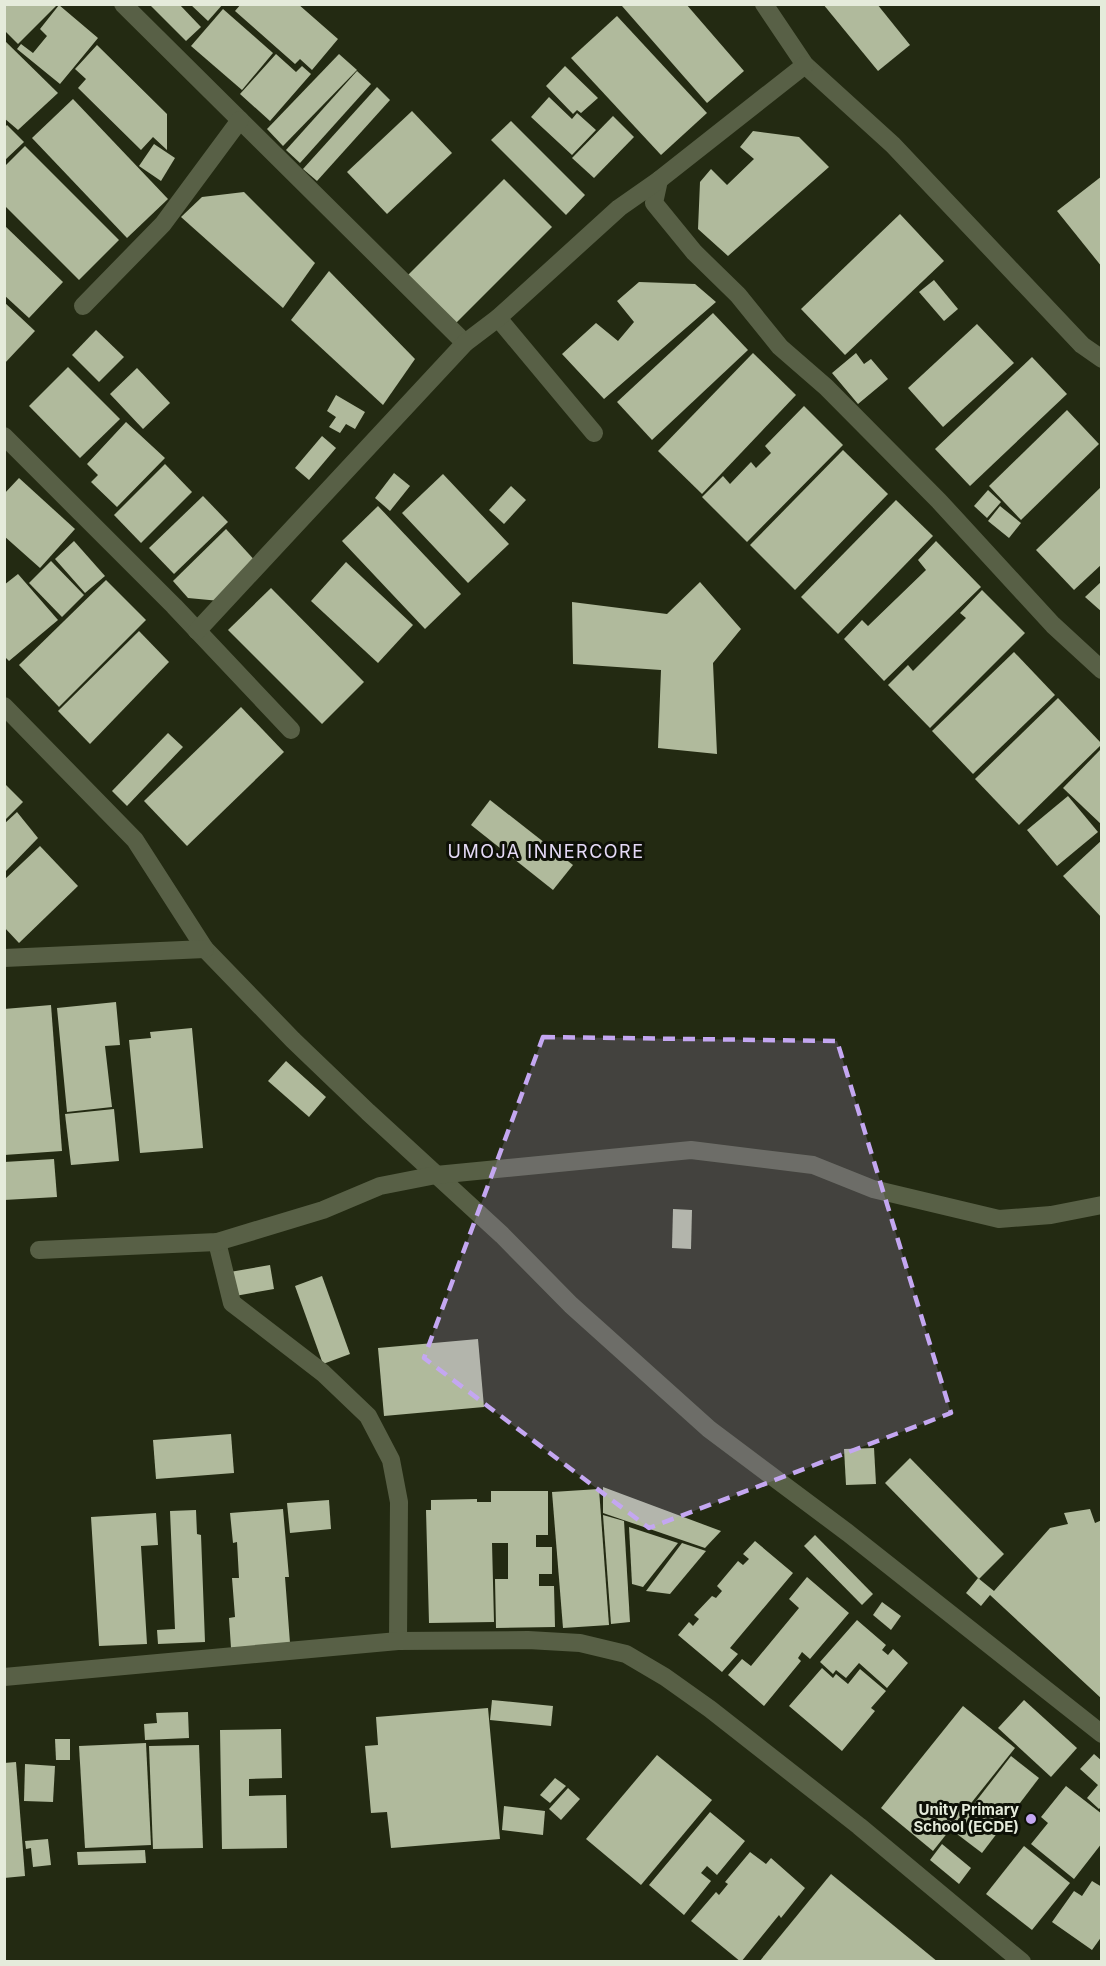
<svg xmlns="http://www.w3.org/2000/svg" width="1106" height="1966" viewBox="0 0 1106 1966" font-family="Inter,sans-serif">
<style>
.building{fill:#b0ba9c}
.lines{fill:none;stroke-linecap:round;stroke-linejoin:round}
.minor{stroke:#586046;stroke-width:18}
.marked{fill:#c4a7f1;fill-opacity:0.2;stroke:#c4a7f1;stroke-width:4.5;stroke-dasharray:12 8;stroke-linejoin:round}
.poi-dot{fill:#c4a7f1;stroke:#0e1107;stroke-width:2}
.labels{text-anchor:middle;stroke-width:6;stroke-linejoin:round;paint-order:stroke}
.poi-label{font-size:15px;font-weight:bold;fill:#e5ebdb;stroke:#0e1107;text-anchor:end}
.quarter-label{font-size:18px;letter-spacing:1.5px;fill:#e5daf7;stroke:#0e1107}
</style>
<rect width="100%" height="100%" fill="#232a12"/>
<g class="building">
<polygon points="4,4 58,4 18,44 4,30"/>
<polygon points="149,4 179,4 201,27 186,41"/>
<polygon points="190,4 223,4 208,21"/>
<polygon points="241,4 298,4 338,39 312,70 300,59 295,64 235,11"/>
<polygon points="624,4 686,4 744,71 707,103 622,6"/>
<polygon points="823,4 877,4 910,45 878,71"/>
<polygon points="59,5 98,38 60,84 17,49 21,44 33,53 47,36 40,29"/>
<polygon points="223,9 273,53 242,90 191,46"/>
<polygon points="617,16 707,113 661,155 571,58"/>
<polygon points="4,40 58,93 18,130 4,118"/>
<polygon points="97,45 167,114 167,150 153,137 141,150 78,88 86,79 75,69"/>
<polygon points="276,54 296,72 302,66 311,74 270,121 240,94"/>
<polygon points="339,54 357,70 283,146 267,129"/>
<polygon points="565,66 598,98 581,113 577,110 573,114 546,86"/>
<polygon points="357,71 371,84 300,163 286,150"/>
<polygon points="377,87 390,100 317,181 303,169"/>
<polygon points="549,97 572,119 577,113 596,130 572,155 531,117"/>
<polygon points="73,99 168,199 127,238 32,138"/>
<polygon points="412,111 452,153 387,214 347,172"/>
<polygon points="613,116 634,137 594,178 572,158"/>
<polygon points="511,121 585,195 566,215 491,140"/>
<polygon points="7,125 24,142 4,161 4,128"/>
<polygon points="753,131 799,137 829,167 728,256 698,229 700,182 711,169 727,185 754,159 740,147"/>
<polygon points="154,144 175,158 161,181 139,166"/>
<polygon points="25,146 119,240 79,280 4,205 4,167"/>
<polygon points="1102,176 1102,267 1057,211"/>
<polygon points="504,179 552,227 456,323 408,275"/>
<polygon points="244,192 315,263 283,308 181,217 202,197"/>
<polygon points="900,214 944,261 845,355 801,309"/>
<polygon points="4,225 63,282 29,318 4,295"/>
<polygon points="329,271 415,359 383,405 291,320"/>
<polygon points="934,280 958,309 944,321 919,292"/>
<polygon points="639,282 695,284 716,302 604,399 562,354 596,323 618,341 634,322 617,301"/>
<polygon points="4,302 35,331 4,364"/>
<polygon points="713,313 748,350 652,440 617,402"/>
<polygon points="977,324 1014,363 943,427 908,388"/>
<polygon points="96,330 124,357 99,382 72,355"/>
<polygon points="753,353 796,395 702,494 658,451"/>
<polygon points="856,353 864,364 871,359 888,379 858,404 832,373"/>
<polygon points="1032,357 1067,394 970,486 935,449"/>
<polygon points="68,367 120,419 80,458 29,406"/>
<polygon points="137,368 170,403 143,429 110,394"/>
<polygon points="336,395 365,412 355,429 346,424 340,433 329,427 336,417 327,411"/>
<polygon points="804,406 843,445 747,542 702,497 723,476 730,484 751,462 756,468 771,453 765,446"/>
<polygon points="1067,410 1099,444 1021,520 989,486"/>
<polygon points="126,422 165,458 117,507 91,482 98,475 87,464"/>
<polygon points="322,436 336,448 309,480 295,468"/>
<polygon points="843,450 888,494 795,590 750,545"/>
<polygon points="165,464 192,492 141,543 114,515"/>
<polygon points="394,473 410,486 390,511 375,498"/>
<polygon points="443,474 509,544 468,583 402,513"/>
<polygon points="19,478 75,529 40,568 4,536 4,494"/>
<polygon points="511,486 526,500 504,524 489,510"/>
<polygon points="1102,486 1102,564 1074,590 1036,550"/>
<polygon points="988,490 1001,502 987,518 974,506"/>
<polygon points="203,496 228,522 174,574 149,548"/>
<polygon points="896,500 933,536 838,634 801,597"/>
<polygon points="378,506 461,594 425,629 342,541"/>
<polygon points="1000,506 1021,523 1009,538 988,521"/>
<polygon points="226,529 258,564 220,601 188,598 173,581"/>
<polygon points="74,541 105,576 85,593 55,559"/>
<polygon points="936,541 981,587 884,681 844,639 862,620 868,626 926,570 918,560"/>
<polygon points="51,561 84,595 62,617 29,583"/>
<polygon points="346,562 413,625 378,663 311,601"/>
<polygon points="18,574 58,620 9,661 4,656 4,585"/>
<polygon points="106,580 146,620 59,707 19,665"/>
<polygon points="1102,581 1102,612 1085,597"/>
<polygon points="700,582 741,629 713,663 717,754 658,748 661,670 573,664 572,602 667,614"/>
<polygon points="271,588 364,682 322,724 228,630"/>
<polygon points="982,590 1025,633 930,728 888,685 908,665 913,671 966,618 960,613"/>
<polygon points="139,631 169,662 90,744 58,711"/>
<polygon points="1014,652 1055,695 973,774 932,731"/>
<polygon points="1058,698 1102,744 1019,825 975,779"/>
<polygon points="241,707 284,752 187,846 144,801"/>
<polygon points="168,733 183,747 127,806 112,791"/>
<polygon points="1100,750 1102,752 1102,825 1063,788"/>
<polygon points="4,783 23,802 4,821"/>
<polygon points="1068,796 1098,832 1057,866 1027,830"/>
<polygon points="490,800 573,865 553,890 471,825"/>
<polygon points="17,812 38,838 4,873 4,824"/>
<polygon points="1102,840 1102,918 1063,876"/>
<polygon points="40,846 78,886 19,943 4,927 4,880"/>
<polygon points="116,1002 120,1045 105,1046 112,1107 67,1112 57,1008"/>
<polygon points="51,1005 62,1151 4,1155 4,1009"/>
<polygon points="192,1028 203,1148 140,1153 129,1040 151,1038 150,1032"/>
<polygon points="286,1061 326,1097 309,1117 268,1081"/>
<polygon points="114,1109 119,1161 71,1165 65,1114"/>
<polygon points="54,1159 57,1197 4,1200 4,1162"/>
<polygon points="673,1209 692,1210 691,1249 672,1248"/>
<polygon points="270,1265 274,1289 235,1296 230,1272"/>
<polygon points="322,1276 350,1354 323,1364 295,1286"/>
<polygon points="478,1339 484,1407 384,1416 378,1348"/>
<polygon points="231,1434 234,1473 156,1479 153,1440"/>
<polygon points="874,1448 876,1484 846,1485 844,1449"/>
<polygon points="910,1458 1004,1554 979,1579 885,1483"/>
<polygon points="603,1487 721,1531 705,1548 603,1513"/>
<polygon points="599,1489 609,1625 563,1628 552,1492"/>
<polygon points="491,1491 548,1491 548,1535 536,1535 536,1547 552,1547 552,1574 539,1574 539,1586 554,1586 555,1627 496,1628 495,1579 508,1579 508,1543 492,1543 494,1622 429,1623 426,1510 431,1510 431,1500 477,1499 477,1502 491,1502"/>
<polygon points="329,1500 331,1529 290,1533 287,1503"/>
<polygon points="283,1509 289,1577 285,1577 290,1643 231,1648 229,1618 235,1617 232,1578 239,1578 237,1542 233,1543 230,1513"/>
<polygon points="1090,1509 1095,1523 1102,1520 1102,1699 990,1595 981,1606 966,1593 978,1578 994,1591 1050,1528 1068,1524 1064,1513"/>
<polygon points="196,1510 197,1534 201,1535 205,1642 158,1644 157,1630 175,1629 170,1511"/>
<polygon points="156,1513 158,1545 141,1546 147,1644 99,1646 91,1517"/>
<polygon points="603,1515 624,1521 630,1622 611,1624"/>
<polygon points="629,1527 678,1543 643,1587 632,1584"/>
<polygon points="815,1535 873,1594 862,1605 804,1546"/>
<polygon points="755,1541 793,1573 730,1648 738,1654 722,1672 678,1635 689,1622 693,1626 699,1619 694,1615 712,1596 716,1598 722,1591 717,1586 738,1561 743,1565 749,1559 743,1554"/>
<polygon points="682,1543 706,1551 670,1594 646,1591"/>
<polygon points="807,1577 849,1613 810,1659 802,1652 798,1658 801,1661 764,1706 728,1675 742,1659 751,1666 799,1608 789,1599"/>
<polygon points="882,1602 901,1616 891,1630 873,1615"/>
<polygon points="857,1620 886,1645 882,1650 888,1655 893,1649 908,1663 887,1688 859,1663 846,1678 836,1670 833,1674 820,1662"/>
<polygon points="822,1668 833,1678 836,1674 848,1684 860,1669 886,1691 871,1708 875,1711 842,1751 789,1706"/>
<polygon points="492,1700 553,1706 551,1726 490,1720"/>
<polygon points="1024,1700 1077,1748 1051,1777 998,1728"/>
<polygon points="963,1706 1015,1748 933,1851 881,1808"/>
<polygon points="488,1708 500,1839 391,1848 387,1812 371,1813 365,1746 378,1745 376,1717"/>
<polygon points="188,1712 189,1738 145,1740 144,1724 157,1723 156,1713"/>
<polygon points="281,1729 282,1778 249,1779 249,1796 286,1795 287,1848 222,1849 220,1730"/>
<polygon points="55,1739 70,1739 70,1760 56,1760"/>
<polygon points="146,1743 151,1845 85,1848 79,1746"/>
<polygon points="199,1745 203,1848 153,1849 149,1746"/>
<polygon points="1094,1754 1102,1761 1102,1806 1099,1809 1087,1798 1098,1785 1080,1769"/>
<polygon points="657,1755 712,1800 641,1885 586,1839"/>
<polygon points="1011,1756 1039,1778 982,1853 953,1831"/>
<polygon points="16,1762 25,1876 4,1878 4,1763"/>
<polygon points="25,1764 55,1766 53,1802 24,1801"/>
<polygon points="555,1778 566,1786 550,1803 540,1795"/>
<polygon points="1066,1786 1102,1814 1102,1843 1074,1879 1031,1844 1048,1823 1041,1817"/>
<polygon points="568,1788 580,1799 561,1820 549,1809"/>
<polygon points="504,1806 545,1811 543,1835 502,1830"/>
<polygon points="710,1812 745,1841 717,1875 707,1866 701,1873 711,1881 684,1915 649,1885"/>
<polygon points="48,1839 51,1865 33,1867 31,1848 26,1849 25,1841"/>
<polygon points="942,1844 971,1868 959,1884 930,1860"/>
<polygon points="1024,1846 1070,1883 1032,1930 986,1894"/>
<polygon points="145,1850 146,1863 78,1865 77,1852"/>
<polygon points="750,1852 766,1864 771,1858 805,1888 781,1918 779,1915 741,1962 691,1921 716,1892 719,1895 728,1884 725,1882"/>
<polygon points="831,1874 876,1911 938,1962 759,1962"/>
<polygon points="1092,1881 1102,1887 1102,1936 1092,1950 1052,1922 1074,1891 1082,1896"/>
</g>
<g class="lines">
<g class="minor">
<polyline points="123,4 465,343"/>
<polyline points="764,4 805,65 893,145 1082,345 1102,359"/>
<polyline points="659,180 654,203 694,252 738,295 780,347 826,387 939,501 1053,625 1102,670"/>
<polyline points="83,306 163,224 240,120"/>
<polyline points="498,318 594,433"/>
<polyline points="4,436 174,606 291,730"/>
<polyline points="197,631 465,343 498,318 619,208 659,180 805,65"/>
<polyline points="4,706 135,840 205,949 293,1040 368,1112 502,1235 571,1305 709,1429 848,1533 1102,1734"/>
<polyline points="4,958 205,949"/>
<polyline points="217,1242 232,1303 323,1373 368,1416 391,1460 399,1502 398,1641"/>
<polyline points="39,1250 217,1242 323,1210 380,1186 436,1175 691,1150 813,1165 873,1189 999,1219 1051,1215 1102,1205"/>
<polyline points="4,1677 398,1641 528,1640 580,1643 626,1654 665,1677 710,1709 859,1826 1022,1962"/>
</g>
</g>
<path class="marked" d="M543,1037L837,1041L951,1413L649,1528L424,1358Z"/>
<circle class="poi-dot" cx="1031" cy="1819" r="6"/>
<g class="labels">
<g class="poi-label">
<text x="1019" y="1815">Unity Primary<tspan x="1019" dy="17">School (ECDE)</tspan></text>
</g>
<g class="quarter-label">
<text x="546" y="858">UMOJA INNERCORE</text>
</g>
</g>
<rect width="1106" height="1966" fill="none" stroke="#e5ebdb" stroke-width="12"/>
</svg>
